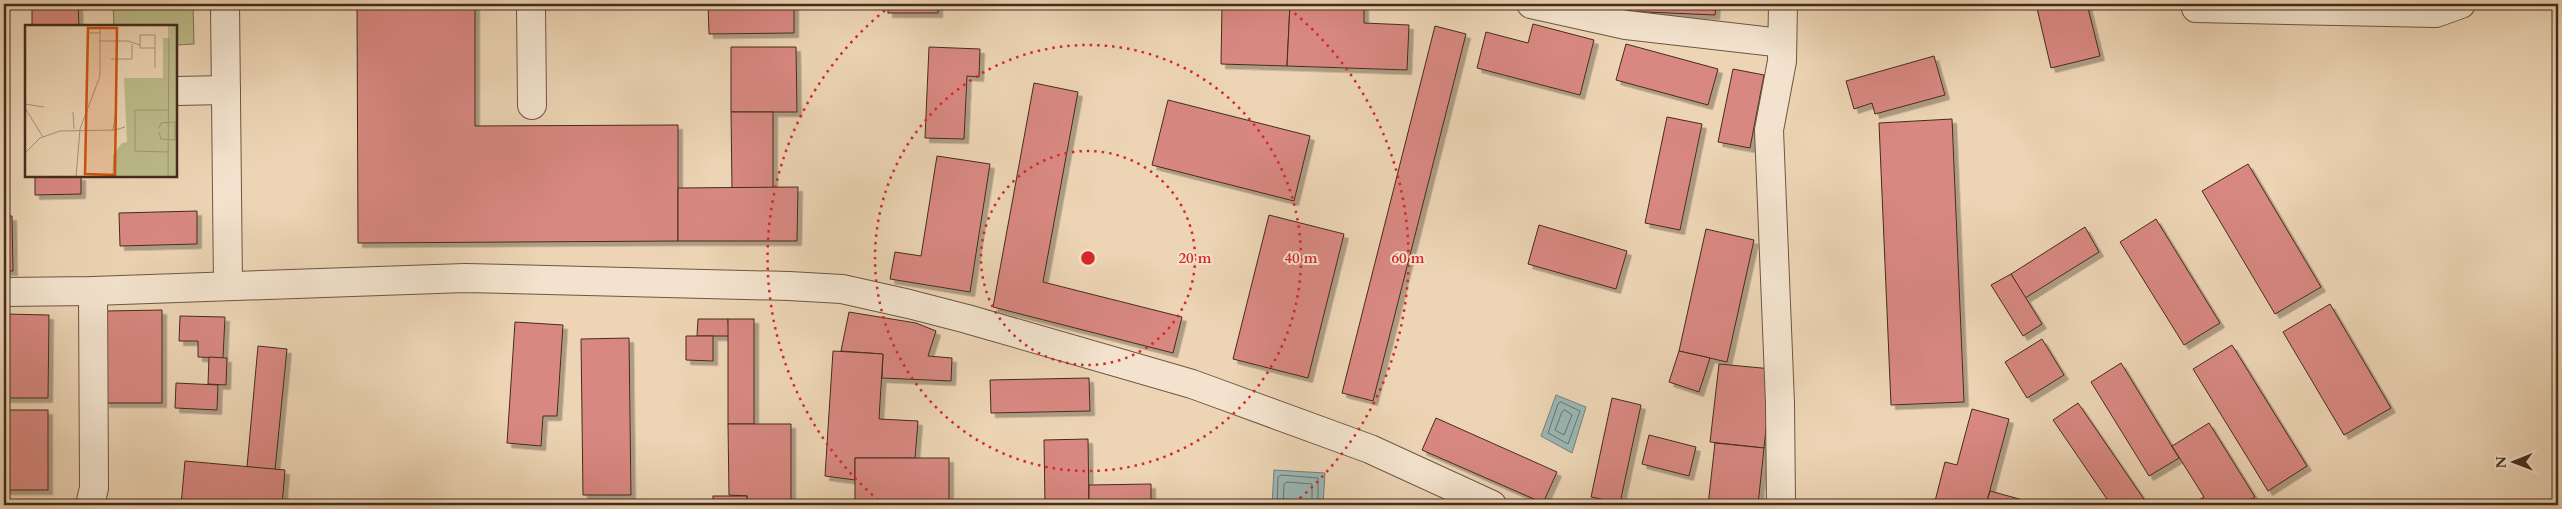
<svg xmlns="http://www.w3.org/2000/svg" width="2562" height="509" viewBox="0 0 2562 509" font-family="Cardo,serif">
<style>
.green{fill:#bcbb8a;stroke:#807453}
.water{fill:#9ab7b5;stroke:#787f78}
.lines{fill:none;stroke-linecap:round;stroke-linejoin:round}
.shore{stroke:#6f7268;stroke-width:1}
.building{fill:#d88881;stroke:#442c1c;filter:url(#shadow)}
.minor-casing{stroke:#6e5642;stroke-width:30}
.minor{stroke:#f3e3ce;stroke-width:28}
.ring{fill:none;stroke:#d62828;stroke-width:2.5;stroke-dasharray:2.5 5}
.inset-road{fill:none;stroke:#a99177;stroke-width:1}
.view{fill:#cf520e;fill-opacity:0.15;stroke:#cf520e;stroke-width:2.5}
.inset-edge{fill:none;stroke:#442c1c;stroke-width:2.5}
.centre{fill:#d62828;stroke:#f3e3ce;stroke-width:2.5}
.ring-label{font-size:15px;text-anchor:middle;font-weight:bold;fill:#d62828;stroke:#f3e3ce;stroke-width:4;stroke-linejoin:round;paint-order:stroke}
</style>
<defs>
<filter id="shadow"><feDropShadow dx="4.5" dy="4.5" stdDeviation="0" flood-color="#0004"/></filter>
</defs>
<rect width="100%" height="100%" fill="#ecd4b4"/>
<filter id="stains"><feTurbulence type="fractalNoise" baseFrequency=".004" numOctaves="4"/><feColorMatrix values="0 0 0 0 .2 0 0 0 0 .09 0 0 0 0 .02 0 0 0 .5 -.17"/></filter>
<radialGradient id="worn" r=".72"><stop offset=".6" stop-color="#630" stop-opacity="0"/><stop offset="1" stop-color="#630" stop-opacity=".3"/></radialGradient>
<polygon class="green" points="113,4 193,4 194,44 176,45 176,26 114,26"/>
<g class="water">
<polygon points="1556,395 1586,407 1572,453 1541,436"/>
<polygon points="1274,470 1325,473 1323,505 1272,505"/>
</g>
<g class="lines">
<g class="shore">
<polygon points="1561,402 1580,411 1568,444 1548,433 1558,404"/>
<polygon points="1565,410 1572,415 1564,435 1555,430 1562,412"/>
<polyline points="1277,505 1278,477 1281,475 1318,478 1318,505"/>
<polyline points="1283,505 1284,484 1287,482 1312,484 1312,505"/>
</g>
</g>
<g class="building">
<polygon points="32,4 78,4 79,26 32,26"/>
<polygon points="357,4 475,4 475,126 678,125 678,241 358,243"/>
<polygon points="708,4 794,4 794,33 709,34"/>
<rect x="888" y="4" width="50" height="9"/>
<polygon points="1222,4 1290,4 1287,66 1221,64"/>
<polygon points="1290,4 1364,4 1364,23 1409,25 1407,70 1287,66"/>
<polygon points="1611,4 1716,4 1715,15 1624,11 1612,8"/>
<polygon points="2036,4 2087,4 2100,56 2051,68"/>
<polygon points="1533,24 1594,40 1580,95 1477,68 1486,32 1528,43"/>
<polygon points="1435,26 1466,34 1373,401 1342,393"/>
<polygon points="1626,44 1718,69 1708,105 1616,80"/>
<polygon points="731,47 796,47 797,112 731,112"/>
<polygon points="929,47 980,49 979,77 967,76 964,139 925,138"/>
<polygon points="1934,56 1945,95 1875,114 1872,103 1854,109 1846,81"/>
<polygon points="1733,69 1764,75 1750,148 1718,142"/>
<polygon points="1034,83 1078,92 1043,282 1182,317 1173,353 993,307"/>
<polygon points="1168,100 1310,136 1294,201 1152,165"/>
<polygon points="731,112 773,112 773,188 732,188"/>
<polygon points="1667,117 1702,124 1680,230 1645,223"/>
<polygon points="1952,119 1964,402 1891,405 1879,123"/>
<polygon points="937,156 990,164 970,292 890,279 895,252 921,256"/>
<polygon points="2248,164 2321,287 2275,314 2202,191"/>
<polygon points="35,176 81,176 81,194 35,195"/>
<polygon points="798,187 797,241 678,241 678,188"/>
<polygon points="197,211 197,244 120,246 119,213"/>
<polygon points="1269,215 1344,234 1308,378 1233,359"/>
<polygon points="4,216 12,216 13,271 4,271"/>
<polygon points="2156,219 2220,323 2184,345 2120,242"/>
<polygon points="1539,225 1627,251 1616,289 1528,264"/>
<polygon points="2085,227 2099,252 2025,298 2011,274"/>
<polygon points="1706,229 1754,240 1727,362 1679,351"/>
<polygon points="2011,274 2042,324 2023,336 1991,285"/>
<polygon points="2330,304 2391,408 2344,435 2283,332"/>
<polygon points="162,310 162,403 105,403 106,311"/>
<polygon points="849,312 916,323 936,331 928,356 952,358 951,381 882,378 883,354 841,351"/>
<polygon points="6,314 49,315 48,398 5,398"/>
<polygon points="180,316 225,317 223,358 198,357 198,341 179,341"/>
<polygon points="698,319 728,319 729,336 697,336"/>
<rect x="728" y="319" width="26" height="105"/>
<polygon points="515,322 563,325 557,416 543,416 541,446 507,443"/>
<polygon points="686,336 713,336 713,361 686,360"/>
<polygon points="629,338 631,495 583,495 581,339"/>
<polygon points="2042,339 2064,375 2027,398 2005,362"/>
<polygon points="2232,345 2307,466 2268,491 2193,369"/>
<polygon points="258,346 287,349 275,470 247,467"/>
<polygon points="833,351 883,354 879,419 918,421 915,458 855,458 855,480 825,476"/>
<polygon points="1679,351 1710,358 1699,392 1669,382"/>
<polygon points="209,357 227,358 226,385 208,384"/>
<polygon points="2121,363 2179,458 2149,476 2091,382"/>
<polygon points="1719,364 1772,369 1764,448 1710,442"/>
<polygon points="1089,378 1090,411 991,413 990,380"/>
<polygon points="176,383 218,385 217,410 175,408"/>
<polygon points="1612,398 1641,405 1620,503 1591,497"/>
<polygon points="2078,403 2148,505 2111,505 2053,420"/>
<polygon points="1972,409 2009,419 1986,505 1934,505 1945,462 1957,465"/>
<rect x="5" y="410" width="43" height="80"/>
<polygon points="1436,418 1557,472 1543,503 1422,450"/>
<polygon points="2209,423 2255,497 2242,505 2190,505 2204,497 2172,446"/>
<polygon points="728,424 791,424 791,505 747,505 747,496 729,495"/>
<polygon points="1649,435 1696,447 1689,476 1642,464"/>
<polygon points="1088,439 1089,505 1045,505 1044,440"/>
<polygon points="1715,443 1764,448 1758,505 1708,505"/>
<rect x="855" y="458" width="94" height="47"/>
<polygon points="185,461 285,470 282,505 181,505"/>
<polygon points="1151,484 1151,505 1089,505 1089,485"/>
<polygon points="1990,491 2041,505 1986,505"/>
<rect x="713" y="496" width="34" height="9"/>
</g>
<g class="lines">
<defs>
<g id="minor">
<polyline points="225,4 228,286"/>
<polyline points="531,4 532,105"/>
<polyline points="1531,4 1626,25 1782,43"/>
<polyline points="2196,8 2436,13 2461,4"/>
<polyline points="176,91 226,90"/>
<polyline points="4,292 93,291 465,278 789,286 842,289 909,304 967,319 1192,384 1370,449 1492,505"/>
<polyline points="90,505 94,488 93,291"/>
<polyline points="1781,505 1780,403 1769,130 1782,61 1783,4"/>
</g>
</defs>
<use href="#minor" class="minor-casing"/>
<use href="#minor" class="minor"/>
</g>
<g class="ring">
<circle cx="1088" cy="258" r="107"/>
<circle cx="1088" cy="258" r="213"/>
<path d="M884 505A320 320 0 0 1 893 4M1283 4A320 320 0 0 1 1292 505"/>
</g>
<g transform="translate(25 25)">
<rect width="152" height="152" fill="#ecd4b4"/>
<path d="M145,0H152V152H89L90,127L97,118L102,117L99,53H138V13H145Z" fill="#bcbb8a"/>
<path class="inset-road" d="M63,0V8H75M75,16H103L115,20V23H130M115,20V10H130V43M86,34H107V19M0,79L19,82M0,83L18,112M48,87L49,104M134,103L136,98L150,97V115L136,114L134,107M88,105L91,87M143,127L110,126V85H144M0,128L15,113L35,106L90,105L100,102M51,152L55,104L75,51V0M88,152L89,129M143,152L144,0"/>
<path class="view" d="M63,3H92L90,150L60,149Z"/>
<rect width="152" height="152" class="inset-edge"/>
</g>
<circle cx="1088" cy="258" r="8" class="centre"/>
<g class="ring-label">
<text x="1195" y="263">20 m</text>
<text x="1301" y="263">40 m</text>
<text x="1408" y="263">60 m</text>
</g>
<rect width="2562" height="509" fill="none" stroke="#ecd4b4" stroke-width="20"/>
<rect x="5" y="5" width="2552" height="499" fill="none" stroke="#442c1c" stroke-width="2.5"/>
<rect x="10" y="10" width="2542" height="489" fill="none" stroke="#442c1c"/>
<g transform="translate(2514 462) rotate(269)" stroke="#f3e3ce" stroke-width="4" paint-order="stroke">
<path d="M0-4L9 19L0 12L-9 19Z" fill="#442c1c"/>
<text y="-8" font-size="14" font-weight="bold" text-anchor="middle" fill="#442c1c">N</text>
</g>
<rect width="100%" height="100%" filter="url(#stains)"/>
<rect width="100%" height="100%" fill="url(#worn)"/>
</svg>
